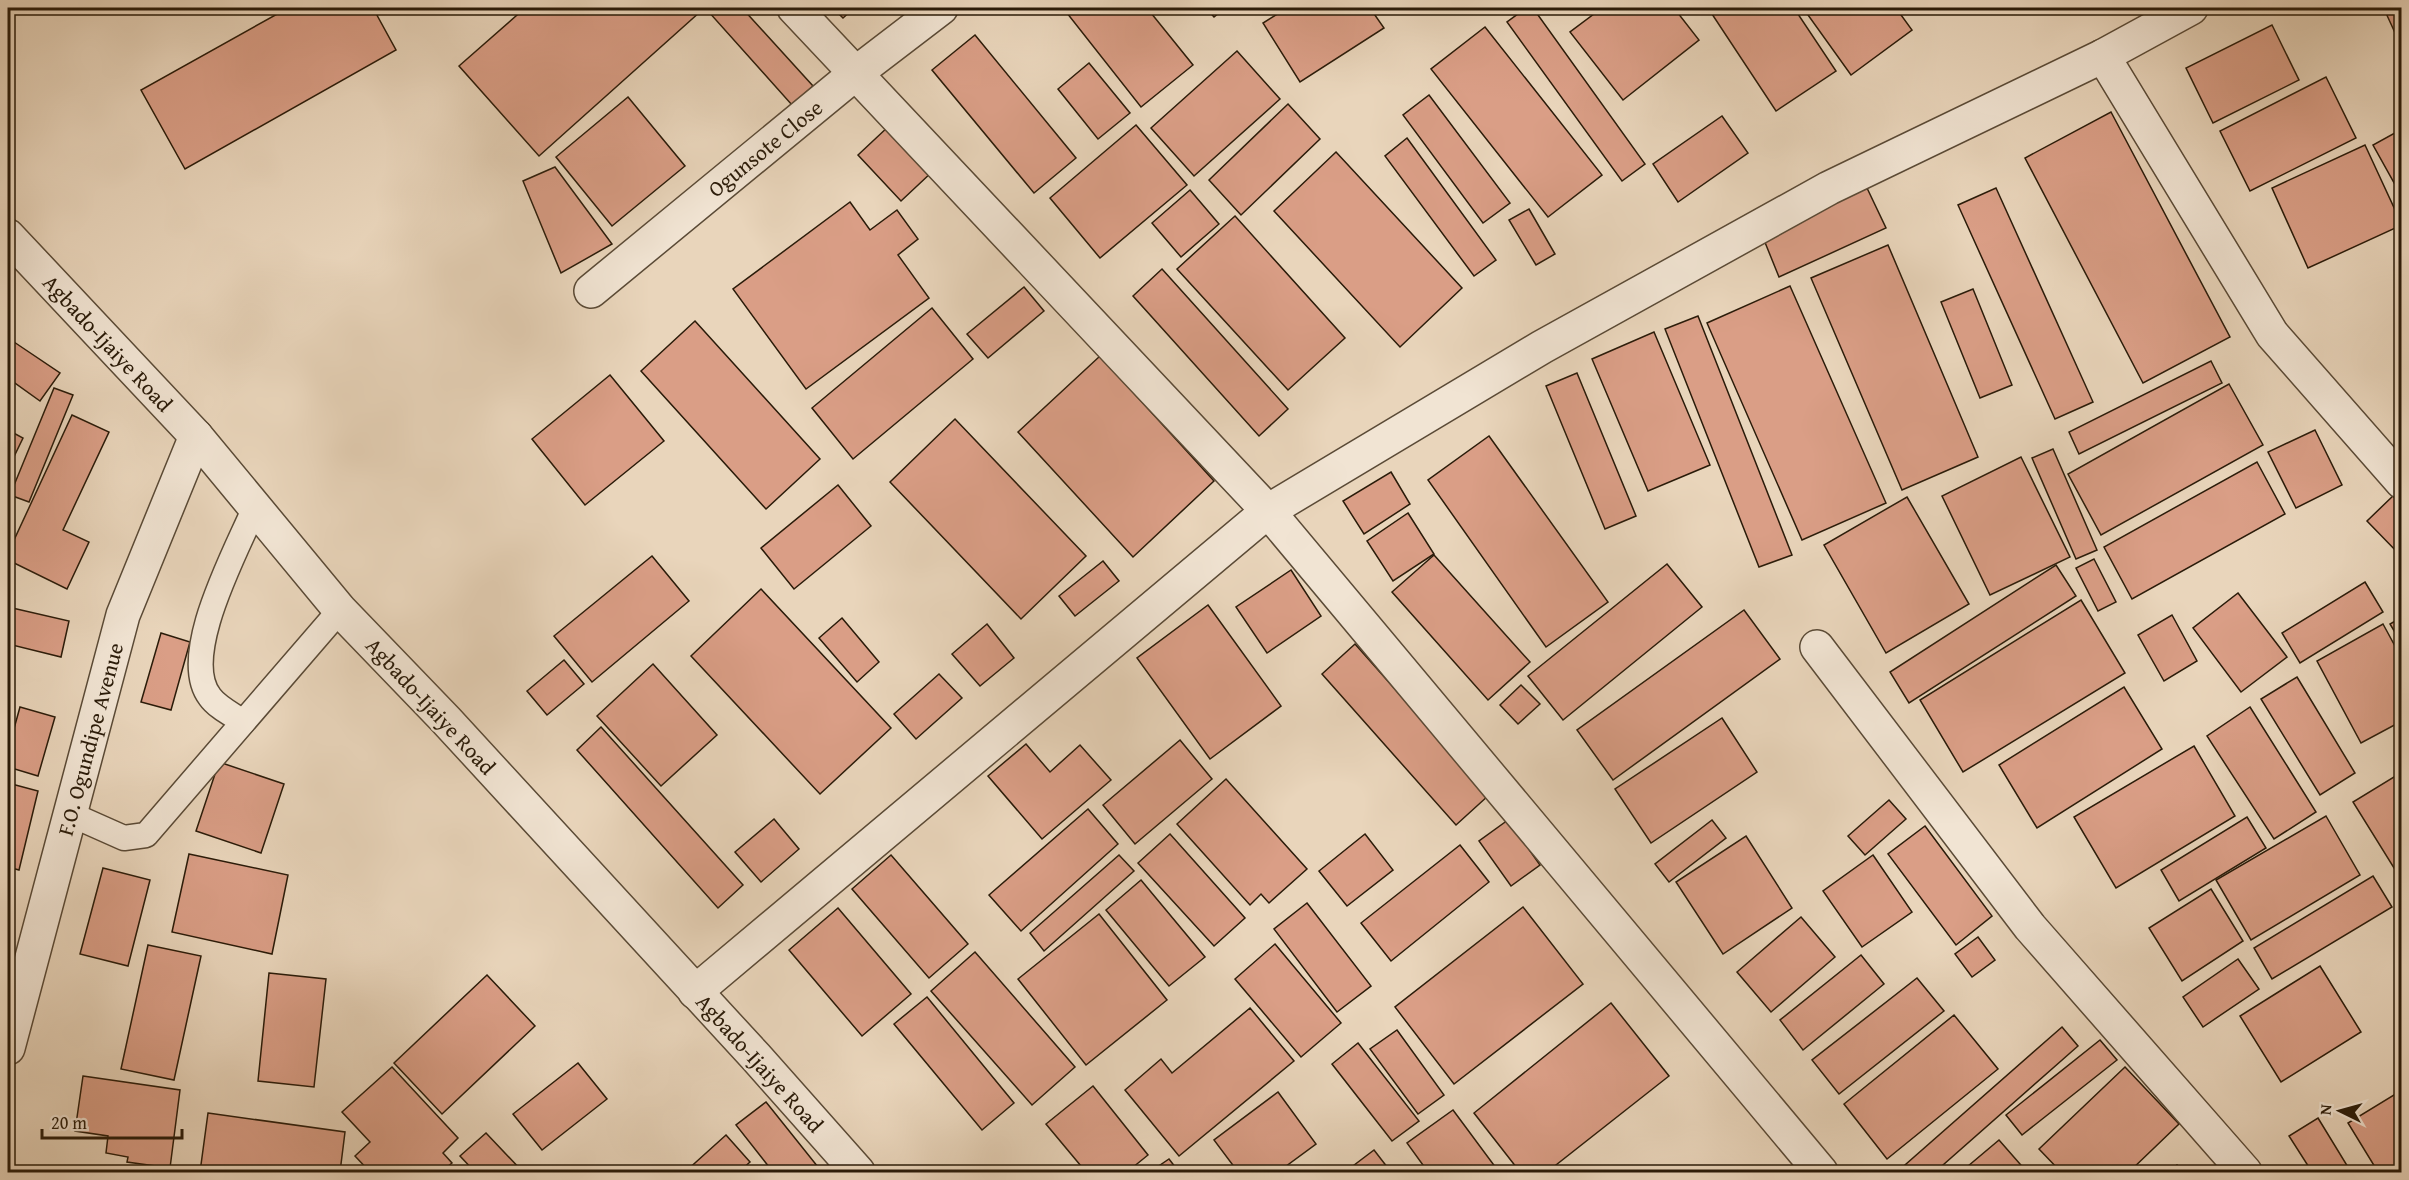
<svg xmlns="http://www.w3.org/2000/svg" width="2409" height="1180" viewBox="0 0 2409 1180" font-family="'Gentium Book Plus',serif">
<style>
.building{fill:#da9e86;stroke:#2a1b09;stroke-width:1.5}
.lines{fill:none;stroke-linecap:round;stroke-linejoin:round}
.service-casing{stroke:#5a4a36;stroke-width:27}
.minor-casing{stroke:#5a4a36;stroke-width:36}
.tertiary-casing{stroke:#5a4a36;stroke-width:36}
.service{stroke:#f1e4d3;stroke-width:24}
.minor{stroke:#f1e4d3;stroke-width:33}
.tertiary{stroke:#f1e4d3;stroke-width:33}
.labels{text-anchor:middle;stroke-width:4.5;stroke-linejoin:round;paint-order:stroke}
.street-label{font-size:22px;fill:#2a1b09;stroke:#f1e4d3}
</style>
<rect width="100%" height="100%" fill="#e9d5bb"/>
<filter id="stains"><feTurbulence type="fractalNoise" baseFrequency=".00333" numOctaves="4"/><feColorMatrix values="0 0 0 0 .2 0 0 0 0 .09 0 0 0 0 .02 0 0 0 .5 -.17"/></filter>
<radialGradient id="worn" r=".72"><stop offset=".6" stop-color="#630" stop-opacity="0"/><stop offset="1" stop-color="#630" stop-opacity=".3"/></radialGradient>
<g class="building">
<polygon points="288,8 373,8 396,50 185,169 141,90"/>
<polygon points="525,8 698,8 701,11 539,156 459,66"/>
<polygon points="710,8 742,8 813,86 792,105 707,10"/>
<polygon points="833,8 854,8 843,18"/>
<polygon points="1063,8 1147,8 1193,65 1141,107"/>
<polygon points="1206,8 1225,8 1214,17"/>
<polygon points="1287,8 1370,8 1384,28 1300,82 1263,23"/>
<polygon points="1526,8 1533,8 1645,164 1622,181 1507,22"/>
<polygon points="1602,8 1674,8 1699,40 1623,100 1570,32"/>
<polygon points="1708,8 1794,8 1836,71 1776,111"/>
<polygon points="1803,8 1896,8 1912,30 1851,75"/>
<polygon points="2393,8 2402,8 2402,48 2385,11"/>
<polygon points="2272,25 2299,80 2213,123 2186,68"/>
<polygon points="1485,27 1602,175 1548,217 1431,69"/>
<polygon points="975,35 1076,158 1034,193 932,70"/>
<polygon points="1237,51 1280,99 1194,176 1151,128"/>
<polygon points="1089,63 1130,113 1098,139 1058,89"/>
<polygon points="2326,77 2356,138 2250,191 2220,131"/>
<polygon points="1429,95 1510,203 1483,223 1403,115"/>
<polygon points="628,97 685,166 612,226 556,157"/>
<polygon points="1288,104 1320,139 1241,215 1209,180"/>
<polygon points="2111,112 2230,337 2143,383 2025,158"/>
<polygon points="1722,116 1748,153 1678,202 1653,164"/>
<polygon points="890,125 933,171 901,201 858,155"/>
<polygon points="1136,125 1187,185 1100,258 1050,198"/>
<polygon points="2402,129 2402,197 2373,145"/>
<polygon points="1407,138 1496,260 1474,276 1385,156"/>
<polygon points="2365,145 2402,225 2308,268 2272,188"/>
<polygon points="1336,152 1462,288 1400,347 1274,211"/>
<polygon points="555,167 612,244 561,273 523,181"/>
<polygon points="1867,188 1886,228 1779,277 1762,235"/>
<polygon points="1996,188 2093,402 2055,419 1958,205"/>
<polygon points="1190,190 1219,224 1181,257 1152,223"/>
<polygon points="850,202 870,230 897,210 918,239 898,255 929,298 806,389 733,289"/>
<polygon points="1529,209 1555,254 1536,265 1509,220"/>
<polygon points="1235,216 1345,338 1288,390 1177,269"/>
<polygon points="1888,245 1978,457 1902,490 1811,278"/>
<polygon points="1162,269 1288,409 1259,436 1133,296"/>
<polygon points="1790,286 1886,503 1802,540 1707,323"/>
<polygon points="1024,287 1044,311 988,358 967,334"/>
<polygon points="1973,289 2012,385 1980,398 1941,302"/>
<polygon points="932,308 973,359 853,459 812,408"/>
<polygon points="1698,316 1792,555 1759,567 1665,329"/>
<polygon points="695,321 820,459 766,509 641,371"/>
<polygon points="1654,332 1710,465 1648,491 1592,359"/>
<polygon points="14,342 60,373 40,401 8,378 8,352"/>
<polygon points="1100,356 1214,481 1133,557 1018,432"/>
<polygon points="2211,361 2222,383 2079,454 2069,432"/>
<polygon points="1577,373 1636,516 1605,529 1546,386"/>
<polygon points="610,375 664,441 585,505 532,439"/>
<polygon points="2229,384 2263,445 2101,535 2068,474"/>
<polygon points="54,388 73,395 29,502 10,495"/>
<polygon points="72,415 109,432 63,530 89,542 67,589 8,560 8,553"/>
<polygon points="955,419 1086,556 1021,619 890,482"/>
<polygon points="8,430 23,438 8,469"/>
<polygon points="2315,430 2342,485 2296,508 2268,452"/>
<polygon points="1489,436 1608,602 1546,647 1428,480"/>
<polygon points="2053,449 2097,550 2076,559 2032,458"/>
<polygon points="2021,457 2070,557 1990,595 1942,496"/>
<polygon points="2257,462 2285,514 2132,599 2104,547"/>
<polygon points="1391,472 1410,504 1364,534 1343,501"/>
<polygon points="838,485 871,526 794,589 761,548"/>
<polygon points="2396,493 2402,499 2400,555 2367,521"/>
<polygon points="1907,497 1969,604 1886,653 1824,545"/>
<polygon points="1408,513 1434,554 1393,581 1367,541"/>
<polygon points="1434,555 1530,662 1488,700 1392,592"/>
<polygon points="652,556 689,601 592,682 554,636"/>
<polygon points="2094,559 2116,602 2098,611 2076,568"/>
<polygon points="1103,561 1119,581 1075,616 1059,596"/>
<polygon points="1667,564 1702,607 1563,720 1528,676"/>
<polygon points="2056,565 2076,596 1909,703 1890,672"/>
<polygon points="1291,570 1321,616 1267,653 1236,607"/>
<polygon points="2365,582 2383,612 2300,663 2282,633"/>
<polygon points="761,589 891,728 820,794 691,656"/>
<polygon points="2238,593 2287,657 2241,692 2193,628"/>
<polygon points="2081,600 2125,673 1963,772 1920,700"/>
<polygon points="1208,605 1281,706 1210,759 1137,658"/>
<polygon points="8,607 69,621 61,657 8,644"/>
<polygon points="1744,610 1780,659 1613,780 1577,730"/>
<polygon points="2172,615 2197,661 2164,681 2138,635"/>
<polygon points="2402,617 2402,644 2390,624"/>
<polygon points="842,618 879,662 857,682 819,638"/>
<polygon points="987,624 1014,658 980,686 952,654"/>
<polygon points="2383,624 2402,659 2402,721 2361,743 2317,661"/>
<polygon points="161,633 190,642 171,710 141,702"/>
<polygon points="1355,644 1489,795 1456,825 1322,674"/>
<polygon points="564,660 584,684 547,715 527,691"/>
<polygon points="653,664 717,735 661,786 597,716"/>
<polygon points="939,674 962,698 916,739 894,714"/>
<polygon points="2297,677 2355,773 2320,795 2261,699"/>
<polygon points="1521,685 1540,704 1518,724 1500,705"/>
<polygon points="2124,687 2162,749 2037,828 1999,765"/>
<polygon points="20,707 55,717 38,776 8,767 8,750"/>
<polygon points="2250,707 2316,812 2274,839 2207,736"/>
<polygon points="1722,718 1757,772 1651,843 1615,789"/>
<polygon points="601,727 743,885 718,908 577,750"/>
<polygon points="1180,740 1212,779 1135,844 1103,805"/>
<polygon points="1026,744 1050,772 1080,745 1111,780 1042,839 988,776"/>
<polygon points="2194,746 2235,816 2116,888 2074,817"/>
<polygon points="219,762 284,784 261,853 196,831"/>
<polygon points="2402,772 2402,863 2394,868 2353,802"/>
<polygon points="1226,779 1307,869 1269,903 1261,894 1250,905 1177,824"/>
<polygon points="8,783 38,791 19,870 8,867"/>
<polygon points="1889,800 1906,819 1865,855 1848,836"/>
<polygon points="1088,809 1118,844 1021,931 989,895"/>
<polygon points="2326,816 2360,875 2251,940 2216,880"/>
<polygon points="2247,817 2266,848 2179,901 2161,870"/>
<polygon points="774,819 799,849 761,882 735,852"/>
<polygon points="1508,820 1540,865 1511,886 1479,841"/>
<polygon points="1712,820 1726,838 1669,882 1655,864"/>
<polygon points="1925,826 1992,916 1956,945 1888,854"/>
<polygon points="1170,834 1245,918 1214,946 1138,863"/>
<polygon points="1365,834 1393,870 1347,906 1319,871"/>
<polygon points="1746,836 1792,908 1723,954 1676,882"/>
<polygon points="1460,845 1489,882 1391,961 1361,923"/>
<polygon points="189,854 288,875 272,954 172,932"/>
<polygon points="891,855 968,944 929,978 852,889"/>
<polygon points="1119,855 1134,871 1044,951 1030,933"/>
<polygon points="1873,855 1912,912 1862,947 1823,891"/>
<polygon points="103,868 150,880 128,966 80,954"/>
<polygon points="2373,876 2392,907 2272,979 2254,948"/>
<polygon points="1141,880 1205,957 1169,986 1106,910"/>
<polygon points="2211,889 2243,941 2182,981 2149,928"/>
<polygon points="1307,903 1371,986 1337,1012 1274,929"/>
<polygon points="1523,907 1583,984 1454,1084 1395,1007"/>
<polygon points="838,908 911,994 862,1036 789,950"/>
<polygon points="1099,914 1167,1000 1086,1065 1018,979"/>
<polygon points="1801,917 1835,957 1771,1012 1737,972"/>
<polygon points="1978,937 1995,960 1972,977 1955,954"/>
<polygon points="1275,944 1341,1023 1301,1057 1235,979"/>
<polygon points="148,945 201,956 174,1080 121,1069"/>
<polygon points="975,952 1075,1067 1032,1105 931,991"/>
<polygon points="1861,955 1884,984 1803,1050 1780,1020"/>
<polygon points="2238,959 2259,989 2203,1027 2183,997"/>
<polygon points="2320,966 2361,1032 2281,1082 2240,1016"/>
<polygon points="269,973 326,979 314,1087 258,1081"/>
<polygon points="487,975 535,1026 442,1114 394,1063"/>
<polygon points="1917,978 1944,1011 1839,1094 1812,1060"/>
<polygon points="927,997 1014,1103 982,1130 894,1024"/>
<polygon points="1611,1003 1669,1076 1547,1172 1520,1172 1474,1113"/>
<polygon points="1250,1008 1294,1061 1179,1156 1125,1090 1161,1059 1172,1073"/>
<polygon points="1954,1015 1998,1069 1887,1159 1844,1104"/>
<polygon points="2062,1027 2078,1046 1935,1172 1897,1172"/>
<polygon points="1397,1030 1444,1095 1418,1114 1370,1049"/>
<polygon points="2100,1040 2117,1060 2022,1135 2006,1115"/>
<polygon points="1358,1043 1419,1121 1392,1141 1332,1064"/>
<polygon points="578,1063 607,1099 542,1150 513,1114"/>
<polygon points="392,1067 458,1138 443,1153 452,1163 441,1172 370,1172 355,1156 370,1142 342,1112"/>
<polygon points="2125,1067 2179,1124 2129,1172 2061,1172 2039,1149"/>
<polygon points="83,1076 180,1090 170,1168 127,1162 128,1157 106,1153 108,1136 75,1131"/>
<polygon points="1093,1086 1148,1155 1127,1172 1086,1172 1046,1124"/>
<polygon points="2402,1090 2402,1172 2378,1172 2348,1123"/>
<polygon points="1278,1092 1316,1144 1278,1172 1238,1172 1214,1140"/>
<polygon points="766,1102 822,1172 773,1172 736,1125"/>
<polygon points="1453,1110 1499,1172 1428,1172 1407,1143"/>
<polygon points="208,1113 345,1132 340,1172 200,1172"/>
<polygon points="2318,1118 2351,1172 2312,1172 2289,1136"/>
<polygon points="486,1133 523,1172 475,1172 460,1156"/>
<polygon points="726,1135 750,1162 739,1172 685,1172"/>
<polygon points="1999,1140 2027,1172 1961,1172"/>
<polygon points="1374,1150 1391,1172 1345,1172"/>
<polygon points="1169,1159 1179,1172 1150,1172"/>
<polygon points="2177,1165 2184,1172 2168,1172"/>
</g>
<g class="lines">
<defs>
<g id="service">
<path d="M243,722C233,715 217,707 210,697C178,656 237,550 255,507"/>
<polyline points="70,814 124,838 146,835 340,610"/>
</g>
<g id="minor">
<polyline points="794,8 1268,511 1821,1172"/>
<polyline points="2103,56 2272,334 2402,482"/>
<polyline points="591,291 856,73 941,8"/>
<polyline points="1817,647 2030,927 2245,1172"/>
<polyline points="695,992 1268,511 1542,347 1829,188 2103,56 2191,8"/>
<polyline points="8,1048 123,615 196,436"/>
</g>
<polyline id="tertiary" points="8,236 196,436 340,610 446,720 756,1057 858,1172"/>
</defs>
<use href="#service" class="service-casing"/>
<use href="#minor" class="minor-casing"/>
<use href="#tertiary" class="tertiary-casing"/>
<use href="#service" class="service"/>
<use href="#minor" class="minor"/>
<use href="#tertiary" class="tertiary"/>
</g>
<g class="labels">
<g class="street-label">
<text transform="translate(765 148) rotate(-39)" y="8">Ogunsote Close</text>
<text transform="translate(108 343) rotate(47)" y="8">Agbado-Ijaiye Road</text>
<text transform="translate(431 706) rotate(47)" y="8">Agbado-Ijaiye Road</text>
<text transform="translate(90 739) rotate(-75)" y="8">F.O. Ogundipe Avenue</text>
<text transform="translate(760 1063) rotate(48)" y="8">Agbado-Ijaiye Road</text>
</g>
</g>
<rect width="2409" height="1180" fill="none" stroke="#e9d5bb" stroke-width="30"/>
<rect x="9" y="9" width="2391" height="1162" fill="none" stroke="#2a1b09" stroke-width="3"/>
<rect x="15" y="15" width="2379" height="1150" fill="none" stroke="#2a1b09" stroke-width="1.5"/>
<g transform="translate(2340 1111) rotate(275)" stroke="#f1e4d3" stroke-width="4.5" paint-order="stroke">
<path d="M0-4.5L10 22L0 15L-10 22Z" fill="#2a1b09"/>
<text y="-9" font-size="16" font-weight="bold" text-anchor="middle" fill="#2a1b09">N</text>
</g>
<path d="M42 1129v9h140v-9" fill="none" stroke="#2a1b09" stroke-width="3"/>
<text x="51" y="1129" font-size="18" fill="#2a1b09" stroke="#f1e4d3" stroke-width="4.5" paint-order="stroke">20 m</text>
<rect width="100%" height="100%" filter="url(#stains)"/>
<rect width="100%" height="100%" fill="url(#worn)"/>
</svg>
